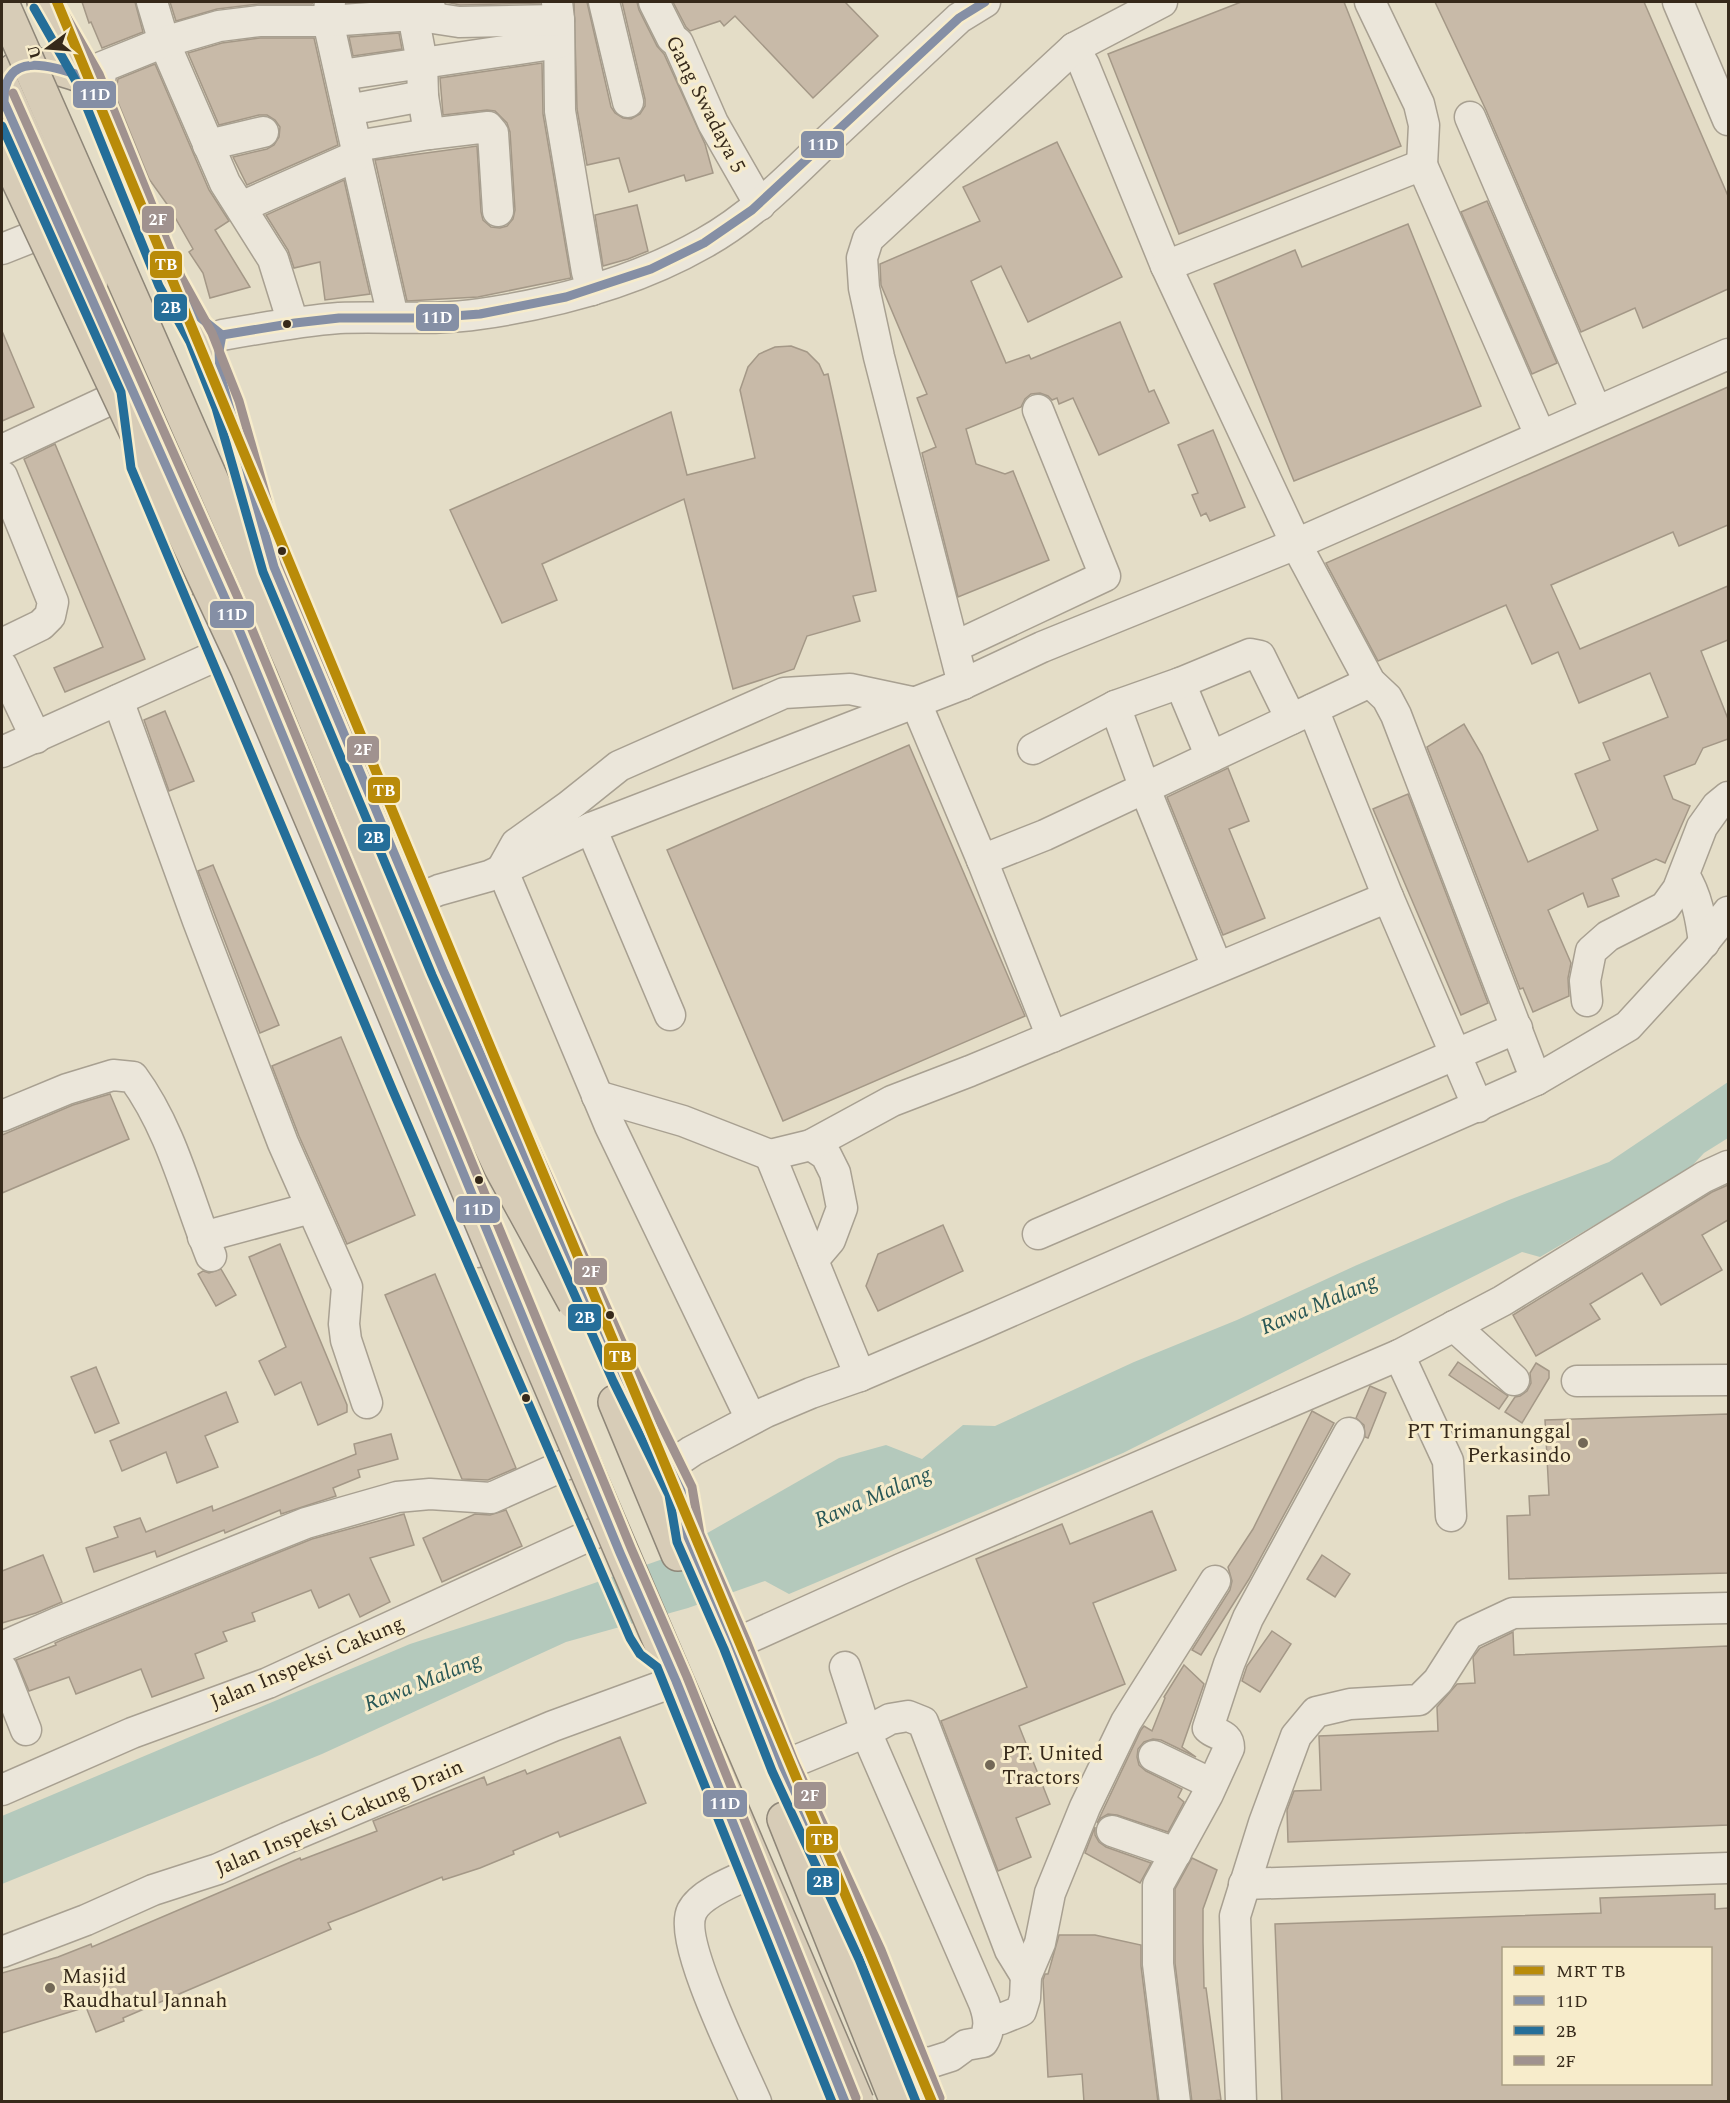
<svg xmlns="http://www.w3.org/2000/svg" width="1730" height="2103" viewBox="0 0 1730 2103" font-family="Spectral,serif">
<style>
.water{fill:#b4c9bc}
.building{fill:#c8baa8;stroke:#a49887;stroke-width:1.5;fill-rule:evenodd}
.lines{fill:none;stroke-linecap:round;stroke-linejoin:round}
.minor-casing{stroke:#a8a091;stroke-width:33}
.highway-casing{stroke:#8e8678;stroke-width:36}
.minor{stroke:#ebe6da;stroke-width:30}
.highway{stroke:#d7ccb7;stroke-width:33}
.highway-bridge-casing{stroke:#8e8678;stroke-width:36;stroke-linecap:butt}
.highway-bridge{stroke:#d7ccb7;stroke-width:33}
.bus-1-casing{stroke:#f7eccb;stroke-width:14}
.bus-2-casing{stroke:#f7eccb;stroke-width:14}
.bus-3-casing{stroke:#f7eccb;stroke-width:14}
.bus-1{stroke:#858fa5;stroke-width:9}
.bus-2{stroke:#256e99;stroke-width:9}
.bus-3{stroke:#a0928f;stroke-width:9}
.metro-1-casing{stroke:#f7eccb;stroke-width:15}
.metro-1{stroke:#b98b09;stroke-width:10}
.bus-dot{fill:#36291a;stroke:#f7eccb;stroke-width:2}
.poi-dot{fill:#736857;stroke:#f7eccb;stroke-width:2}
.labels{text-anchor:middle;stroke-width:6;stroke-linejoin:round;paint-order:stroke}
.street-label{font-size:21px;fill:#36291a;stroke:#f7eccb}
.poi-label{font-size:21px;fill:#36291a;stroke:#f7eccb;text-anchor:start}
.water-label{font-size:22px;font-style:italic;fill:#285756;stroke:#f7eccb}
.line-badge{stroke:#f7eccb;stroke-width:2}
.badge-label{font-size:16px;text-anchor:middle;font-weight:bold;fill:#fff}
</style>
<rect width="100%" height="100%" fill="#e4ddc7"/>
<polygon class="water" points="1728,1082 1728,1138 1704,1153 1687,1171 1540,1257 1522,1252 1123,1453 789,1594 765,1581 688,1608 566,1642 322,1754 2,1884 2,1816 410,1644 549,1599 660,1560 839,1458 886,1445 922,1459 963,1425 995,1426 1134,1362 1237,1320 1357,1265 1509,1200 1609,1162"/>
<g class="building">
<polygon points="82,2 135,2 143,32 102,48 91,22 89,23"/>
<polygon points="170,2 313,2 312,4 259,4 217,9 176,21"/>
<polygon points="446,2 540,2 540,3 460,5"/>
<polygon points="574,2 587,2 611,107 615,113 623,118 631,119 640,114 645,106 645,99 622,2 637,2 639,10 657,46 664,54 705,144 713,173 686,181 684,175 629,192 619,158 587,165 577,109"/>
<polygon points="673,2 845,2 878,36 813,98 735,16 724,26 720,21 690,31 686,27"/>
<polygon points="1241,2 1344,2 1401,146 1179,234 1108,54"/>
<polygon points="1435,2 1644,2 1728,196 1728,289 1643,328 1635,308 1581,332 1486,110"/>
<polygon points="399,33 402,49 353,56 349,37"/>
<polygon points="260,38 314,38 338,145 247,185 233,157 267,149 274,145 279,137 280,127 275,120 267,115 259,115 219,125 188,53 222,43"/>
<polygon points="542,63 543,114 571,278 478,297 407,301 375,160 477,146 481,212 483,220 491,227 500,228 507,226 513,219 515,210 510,132 507,123 495,111 487,110 443,115 440,78"/>
<polygon points="155,64 209,190 229,221 215,230 250,287 210,298 203,273 189,252 193,249 169,207 149,179 115,95 118,79"/>
<polygon points="1057,142 1122,277 1028,322 1001,266 971,281 1006,363 1029,355 1031,359 1120,322 1149,392 1154,390 1169,423 1099,455 1073,398 1059,404 1057,398 1052,400 1048,396 1040,393 1031,394 1025,399 1021,407 966,429 976,464 1005,474 1013,471 1049,560 958,597 922,453 936,447 917,398 927,394 881,285 880,264 980,221 963,187"/>
<polygon points="344,180 370,294 325,300 320,262 294,268 288,250 266,215"/>
<polygon points="1487,201 1557,363 1532,374 1461,212"/>
<polygon points="637,205 648,251 628,259 603,266 595,215"/>
<polygon points="1408,224 1481,406 1294,481 1214,284 1295,250 1302,267"/>
<polygon points="2,331 34,407 2,421"/>
<polygon points="791,346 807,352 819,364 824,375 828,374 876,591 853,596 860,621 807,636 794,669 733,689 684,499 542,564 557,600 502,623 450,510 671,412 687,475 755,458 740,390 748,367 759,354 775,347"/>
<polygon points="1728,387 1728,525 1679,546 1673,532 1551,585 1580,649 1728,586 1728,640 1701,651 1728,719 1728,739 1703,748 1695,764 1664,776 1673,799 1690,806 1665,863 1656,859 1612,879 1619,896 1588,907 1583,893 1548,910 1571,963 1568,978 1569,996 1533,1012 1523,988 1520,989 1427,747 1464,724 1482,755 1528,862 1598,830 1575,774 1610,760 1603,743 1668,717 1650,673 1579,703 1558,652 1532,664 1506,605 1378,661 1326,563"/>
<polygon points="1213,430 1245,507 1210,521 1206,513 1201,516 1192,495 1198,493 1178,445"/>
<polygon points="55,444 145,659 65,692 54,668 103,647 24,459"/>
<polygon points="165,711 194,781 169,791 144,720"/>
<polygon points="909,745 1025,1016 783,1121 667,850"/>
<polygon points="1228,768 1249,821 1229,829 1265,918 1223,935 1167,797"/>
<polygon points="1408,794 1488,1003 1461,1015 1373,809"/>
<polygon points="213,865 279,1025 260,1033 198,871"/>
<polygon points="341,1037 415,1215 347,1244 299,1136 272,1066"/>
<polygon points="110,1094 129,1139 2,1193 2,1135 73,1105"/>
<polygon points="1728,1185 1728,1220 1702,1235 1722,1270 1661,1305 1642,1273 1590,1304 1600,1319 1536,1356 1513,1315 1712,1192"/>
<polygon points="943,1225 963,1271 878,1311 866,1286 878,1254"/>
<polygon points="280,1244 347,1405 347,1412 318,1425 301,1382 275,1395 259,1361 286,1347 249,1257"/>
<polygon points="221,1269 236,1295 216,1306 198,1274 203,1271 209,1273"/>
<polygon points="435,1274 516,1468 488,1480 462,1479 385,1295"/>
<polygon points="1458,1362 1508,1396 1499,1409 1449,1375"/>
<polygon points="1536,1363 1549,1371 1549,1378 1522,1423 1505,1412 1515,1397 1520,1396 1527,1391 1531,1383 1530,1373"/>
<polygon points="96,1367 119,1423 95,1433 71,1377"/>
<polygon points="1370,1386 1386,1393 1368,1438 1365,1437 1364,1425 1356,1418"/>
<polygon points="226,1392 238,1422 205,1436 218,1467 177,1483 166,1452 122,1471 110,1441"/>
<polygon points="1312,1411 1334,1423 1249,1579 1201,1655 1192,1650 1230,1590 1232,1581 1228,1567 1253,1529"/>
<polygon points="1728,1414 1728,1573 1509,1579 1507,1516 1530,1515 1529,1496 1549,1495 1545,1420"/>
<polygon points="391,1434 398,1459 358,1470 360,1477 333,1488 336,1496 281,1514 280,1510 225,1533 224,1530 157,1557 155,1551 94,1572 86,1548 118,1537 114,1527 140,1518 146,1532 212,1506 213,1511 356,1454 354,1444"/>
<polygon points="506,1510 522,1546 442,1582 423,1538 475,1514 490,1515"/>
<polygon points="1152,1511 1176,1570 1093,1603 1125,1684 1019,1726 1050,1804 1016,1818 1031,1857 998,1871 941,1721 1027,1687 976,1559 1062,1524 1070,1544"/>
<polygon points="404,1514 414,1545 370,1558 390,1602 360,1617 349,1594 319,1608 311,1590 252,1613 255,1621 223,1632 227,1641 195,1654 204,1678 152,1697 141,1669 76,1694 69,1677 29,1691 16,1660 56,1645 55,1643 64,1639 312,1539"/>
<polygon points="43,1555 62,1602 36,1613 2,1623 2,1571"/>
<polygon points="1322,1555 1350,1574 1335,1597 1307,1579"/>
<polygon points="1272,1631 1291,1644 1260,1692 1242,1681 1247,1666"/>
<polygon points="1513,1632 1514,1655 1728,1646 1728,1825 1288,1842 1287,1810 1294,1791 1321,1790 1319,1736 1438,1731 1437,1707 1457,1684 1475,1683 1473,1657 1480,1648"/>
<polygon points="1184,1665 1204,1684 1182,1747 1196,1757 1161,1740 1153,1739 1144,1742 1138,1749 1137,1757 1139,1765 1146,1771 1182,1789 1178,1797 1184,1802 1168,1832 1117,1815 1108,1814 1101,1818 1097,1823 1141,1730 1144,1726 1152,1731 1165,1698 1164,1697"/>
<polygon points="620,1737 646,1803 560,1837 558,1832 513,1851 514,1854 480,1868 443,1880 442,1877 354,1913 328,1923 331,1929 123,2018 124,2021 96,2032 86,2007 2,2033 2,1973 58,1957 91,1944 92,1947 300,1858 301,1860 377,1831 373,1821 484,1777 487,1785 525,1770 527,1774"/>
<polygon points="1095,1827 1095,1835 1099,1842 1106,1847 1151,1863 1140,1883 1085,1853"/>
<polygon points="1192,1858 1217,1870 1203,1909 1203,1942 1204,1988 1206,1988 1221,2100 1205,2102 1192,2102 1175,1963 1175,1889"/>
<path d="M1715,1894V1909L1728,1908V2102H1282L1275,1924L1601,1913L1600,1898ZM1503,1948H1710V2084H1503Z"/>
<polygon points="1059,1935 1095,1935 1141,1945 1141,1966 1158,2102 1084,2102 1082,2074 1048,2077 1043,1980 1045,1974 1048,1974"/>
</g>
<g class="lines">
<defs>
<g id="minor">
<polyline points="152,2 164,42 225,183 273,259 293,323"/>
<polyline points="330,2 328,21 356,146 356,156 393,317"/>
<polyline points="557,2 559,20 560,111 587,272 592,290"/>
<polyline points="604,2 628,102"/>
<polyline points="654,2 672,38 678,43 713,123 760,205"/>
<polyline points="1162,2 1074,48 1084,65 1166,266 1296,544 1370,682 1387,698 1396,715 1536,1080"/>
<polyline points="1370,2 1419,104 1424,125 1422,165"/>
<polyline points="1678,2 1728,120"/>
<polyline points="341,75 559,43"/>
<polyline points="97,100 102,67 164,42 219,26 259,21 328,21 413,15 459,22 559,20"/>
<polyline points="348,110 423,96"/>
<polyline points="1470,117 1596,411"/>
<polyline points="429,134 423,96 422,62 413,15 430,8"/>
<polyline points="208,145 263,132"/>
<polyline points="356,146 429,134 488,127 493,133 498,211"/>
<polyline points="241,207 356,156"/>
<polyline points="2,249 60,226"/>
<polyline points="1166,266 1422,165 1540,435"/>
<path d="M222,335C261,328 300,321 339,318C386,316 433,321 480,314C556,303 636,282 704,243C749,218 786,181 823,145C868,103 914,60 959,18L985,2"/>
<polyline points="2,450 133,389 134,397"/>
<polyline points="2,476 53,602 50,616 41,625 2,644"/>
<polyline points="202,607 477,1252"/>
<polyline points="954,647 1105,576 1038,410"/>
<polyline points="2,666 36,738"/>
<polyline points="1180,683 1211,757"/>
<polyline points="963,684 879,357 864,288 862,258 868,239 1074,48"/>
<polyline points="118,700 198,921 283,1143 347,1287 344,1324 346,1340 367,1403"/>
<polyline points="1115,706 1145,789 1217,967"/>
<polyline points="1313,709 1388,897 1478,1107"/>
<polyline points="1033,749 1115,706 1180,683 1250,654 1260,656 1291,719"/>
<polyline points="2,752 240,645"/>
<polyline points="591,828 670,1015"/>
<polyline points="982,860 1052,1037"/>
<path d="M1684,875C1697,896 1701,919 1704,943"/>
<polyline points="415,900 439,890 489,876 591,828 963,684 1042,647 1296,544 1728,354"/>
<polyline points="1587,1001 1585,981 1591,951 1608,936 1665,907 1678,889 1702,827 1717,806 1728,797"/>
<polyline points="597,1096 683,1121 770,1155"/>
<path d="M2,1116L67,1089L113,1075L133,1077C172,1130 187,1196 211,1256"/>
<polyline points="811,1145 826,1155 835,1173 842,1208 830,1240 813,1260"/>
<polyline points="1038,1234 1517,1028"/>
<polyline points="203,1237 311,1208"/>
<polyline points="1454,1326 1514,1380"/>
<polyline points="1399,1355 1448,1461 1451,1516"/>
<polyline points="860,1376 770,1155 811,1145 892,1101 970,1071 1388,897"/>
<polyline points="1577,1381 1728,1380"/>
<polyline points="751,1419 610,1126 502,869 516,844 569,806 619,766 784,693 850,689 916,703 982,860 1045,835 1370,682"/>
<polyline points="670,1466 692,1451 766,1412 811,1393 860,1376 977,1326 1536,1080 1628,1026 1696,952 1728,912"/>
<polyline points="735,1644 901,1569 1399,1355 1502,1301 1704,1177 1728,1166"/>
<polyline points="2,1647 57,1623 306,1523 397,1497 430,1494 491,1498 569,1463"/>
<path d="M845,1667L866,1732L984,2003C989,2017 991,2029 983,2042L966,2045L951,2056L929,2063L913,2060"/>
<polyline points="2,1669 26,1730"/>
<polyline points="1154,1756 1212,1784"/>
<polyline points="783,1766 866,1732 890,1719 908,1716 923,1722 1010,1950 1026,1976"/>
<polyline points="2,1790 132,1733 268,1683 610,1526"/>
<polyline points="1112,1831 1176,1853"/>
<path d="M754,1872C736,1880 701,1893 692,1911C677,1941 741,2067 756,2102"/>
<polyline points="1244,1884 1728,1868"/>
<polyline points="2,1952 86,1920 153,1890 218,1869 287,1838 553,1726 676,1681"/>
<polyline points="990,2020 1001,2019 1021,2011 1025,1998 1026,1976 1040,1943 1050,1893 1085,1807 1126,1722 1215,1581"/>
<path d="M1175,2102L1158,1964V1885L1208,1794L1229,1748C1229,1733 1216,1736 1208,1728L1229,1664L1248,1618L1349,1433"/>
<polyline points="1241,2102 1235,1916 1264,1823 1296,1736 1316,1712 1350,1704 1419,1700 1438,1681 1468,1634 1513,1613 1728,1608"/>
</g>
<g id="highway">
<polyline points="44,2 88,78 170,282 201,337 227,404 274,567 443,970 624,1376 681,1491 688,1537 735,1644 783,1766 870,1954 929,2102"/>
<path d="M4,102C4,96 4,89 6,83C16,49 66,71 88,78"/>
<polyline points="74,257 132,385"/>
<polyline points="240,632 290,606"/>
<polyline points="615,1402 678,1554"/>
<polyline points="784,1819 897,2102"/>
</g>
</defs>
<use href="#minor" class="minor-casing"/>
<use href="#highway" class="highway-casing"/>
<use href="#minor" class="minor"/>
<use href="#highway" class="highway"/>
<defs>
<g id="highway-bridge">
<polyline points="2,3 292,663 473,1108 500,1166 575,1303"/>
<polyline points="2,85 91,283"/>
<polyline points="2,146 247,668 388,999 528,1333 857,2102"/>
</g>
</defs>
<use href="#highway-bridge" class="highway-bridge-casing"/>
<use href="#highway-bridge" class="highway-bridge"/>
<defs>
<g id="bus-1">
<path d="M222,335L197,315L170,282L88,78C54,67 4,47 4,102L240,632L620,1553L676,1681L845,2102"/>
<polyline points="222,335 219,351 220,374 274,567 443,970 624,1376 681,1491 688,1537 735,1644 783,1766 870,1954 929,2102"/>
<polyline points="222,335 295,323 339,318 427,318 480,314 566,297 651,269 704,243 752,210 959,18 985,2"/>
</g>
<g id="bus-2">
<polyline points="34,8 77,83 159,286 190,342 216,408 263,572 432,975 613,1381 669,1495 677,1542 724,1649 772,1771 859,1959 916,2102"/>
<polyline points="2,126 121,392 131,468 393,1091 630,1638 640,1654 657,1667 832,2102"/>
</g>
<g id="bus-3">
<polyline points="58,2 99,74 181,277 212,333 239,401 285,563 454,965 635,1371 692,1487 700,1534 746,1640 794,1761 881,1950 940,2098"/>
<polyline points="13,93 251,627 631,1548 687,1677 856,2098"/>
</g>
</defs>
<use href="#bus-1" class="bus-1-casing"/>
<use href="#bus-2" class="bus-2-casing"/>
<use href="#bus-3" class="bus-3-casing"/>
<use href="#bus-1" class="bus-1"/>
<use href="#bus-2" class="bus-2"/>
<use href="#bus-3" class="bus-3"/>
<defs>
<polyline id="metro-1" points="57,2 494,1056 932,2102"/>
</defs>
<use href="#metro-1" class="metro-1-casing"/>
<use href="#metro-1" class="metro-1"/>
</g>
<g class="bus-dot">
<circle cx="287" cy="324" r="5"/>
<circle cx="282" cy="551" r="5"/>
<circle cx="479" cy="1180" r="5"/>
<circle cx="610" cy="1315" r="5"/>
<circle cx="526" cy="1398" r="5"/>
</g>
<g class="poi-dot">
<circle cx="1583" cy="1443" r="6"/>
<circle cx="990" cy="1765" r="6"/>
<circle cx="50" cy="1988" r="6"/>
</g>
<g class="labels">
<g class="street-label">
<text transform="translate(706 104) rotate(63)" y="7">Gang Swadaya 5</text>
<text transform="translate(307 1662) rotate(-23)" y="7">Jalan Inspeksi Cakung</text>
<text transform="translate(339 1817) rotate(-23)" y="7">Jalan Inspeksi Cakung Drain</text>
</g>
<g class="poi-label">
<text x="1571" y="1438" text-anchor="end">PT Trimanunggal<tspan x="1571" dy="24">Perkasindo</tspan></text>
<text x="1002" y="1760">PT. United<tspan x="1002" dy="24">Tractors</tspan></text>
<text x="62" y="1983">Masjid<tspan x="62" dy="24">Raudhatul Jannah</tspan></text>
</g>
<g class="water-label">
<text transform="translate(1318 1303) rotate(-23)" y="8">Rawa Malang</text>
<text transform="translate(872 1496) rotate(-23)" y="8">Rawa Malang</text>
<text transform="translate(422 1681) rotate(-22)" y="8">Rawa Malang</text>
</g>
</g>
<g class="line-badge">
<rect x="72" y="80" width="45" height="29" rx="6" fill="#858fa5"/>
<rect x="800" y="130" width="45" height="29" rx="6" fill="#858fa5"/>
<rect x="141" y="205" width="34" height="29" rx="6" fill="#a0928f"/>
<rect x="149" y="250" width="34" height="29" rx="6" fill="#b98b09"/>
<rect x="153" y="293" width="35" height="29" rx="6" fill="#256e99"/>
<rect x="415" y="303" width="45" height="29" rx="6" fill="#858fa5"/>
<rect x="209" y="600" width="46" height="29" rx="6" fill="#858fa5"/>
<rect x="346" y="735" width="34" height="29" rx="6" fill="#a0928f"/>
<rect x="367" y="776" width="34" height="28" rx="6" fill="#b98b09"/>
<rect x="357" y="823" width="34" height="29" rx="6" fill="#256e99"/>
<rect x="455" y="1195" width="46" height="29" rx="6" fill="#858fa5"/>
<rect x="573" y="1257" width="35" height="29" rx="6" fill="#a0928f"/>
<rect x="567" y="1303" width="35" height="29" rx="6" fill="#256e99"/>
<rect x="603" y="1342" width="34" height="29" rx="6" fill="#b98b09"/>
<rect x="793" y="1781" width="34" height="29" rx="6" fill="#a0928f"/>
<rect x="702" y="1789" width="46" height="29" rx="6" fill="#858fa5"/>
<rect x="805" y="1825" width="34" height="29" rx="6" fill="#b98b09"/>
<rect x="806" y="1867" width="34" height="29" rx="6" fill="#256e99"/>
</g>
<g class="badge-label">
<text x="95" y="100">11D</text>
<text x="823" y="150">11D</text>
<text x="158" y="225">2F</text>
<text x="166" y="270">TB</text>
<text x="171" y="313">2B</text>
<text x="437" y="323">11D</text>
<text x="232" y="620">11D</text>
<text x="363" y="755">2F</text>
<text x="384" y="796">TB</text>
<text x="374" y="843">2B</text>
<text x="478" y="1215">11D</text>
<text x="591" y="1277">2F</text>
<text x="585" y="1323">2B</text>
<text x="620" y="1362">TB</text>
<text x="810" y="1801">2F</text>
<text x="725" y="1809">11D</text>
<text x="822" y="1845">TB</text>
<text x="823" y="1887">2B</text>
</g>
<rect width="1730" height="2103" fill="none" stroke="#36291a" stroke-width="6"/>
<rect x="1502" y="1947" width="210" height="138" fill="#f7eccb" stroke="#aa9e84" stroke-width="1.5"/>
<rect x="1514" y="1966" width="30" height="9" fill="#b98b09" stroke="#aa9e84" stroke-width="1.5"/>
<text x="1556" y="1977" font-size="18" fill="#36291a">MRT TB</text>
<rect x="1514" y="1996" width="30" height="9" fill="#858fa5" stroke="#aa9e84" stroke-width="1.5"/>
<text x="1556" y="2007" font-size="18" fill="#36291a">11D</text>
<rect x="1514" y="2026" width="30" height="9" fill="#256e99" stroke="#aa9e84" stroke-width="1.5"/>
<text x="1556" y="2037" font-size="18" fill="#36291a">2B</text>
<rect x="1514" y="2056" width="30" height="9" fill="#a0928f" stroke="#aa9e84" stroke-width="1.5"/>
<text x="1556" y="2067" font-size="18" fill="#36291a">2F</text>
<g transform="translate(48 48) rotate(254)" stroke="#f7eccb" stroke-width="4.5" paint-order="stroke">
<path d="M0-4.5L10 22L0 15L-10 22Z" fill="#36291a"/>
<text y="-9" font-size="16" font-weight="bold" text-anchor="middle" fill="#36291a">U</text>
</g>
</svg>
